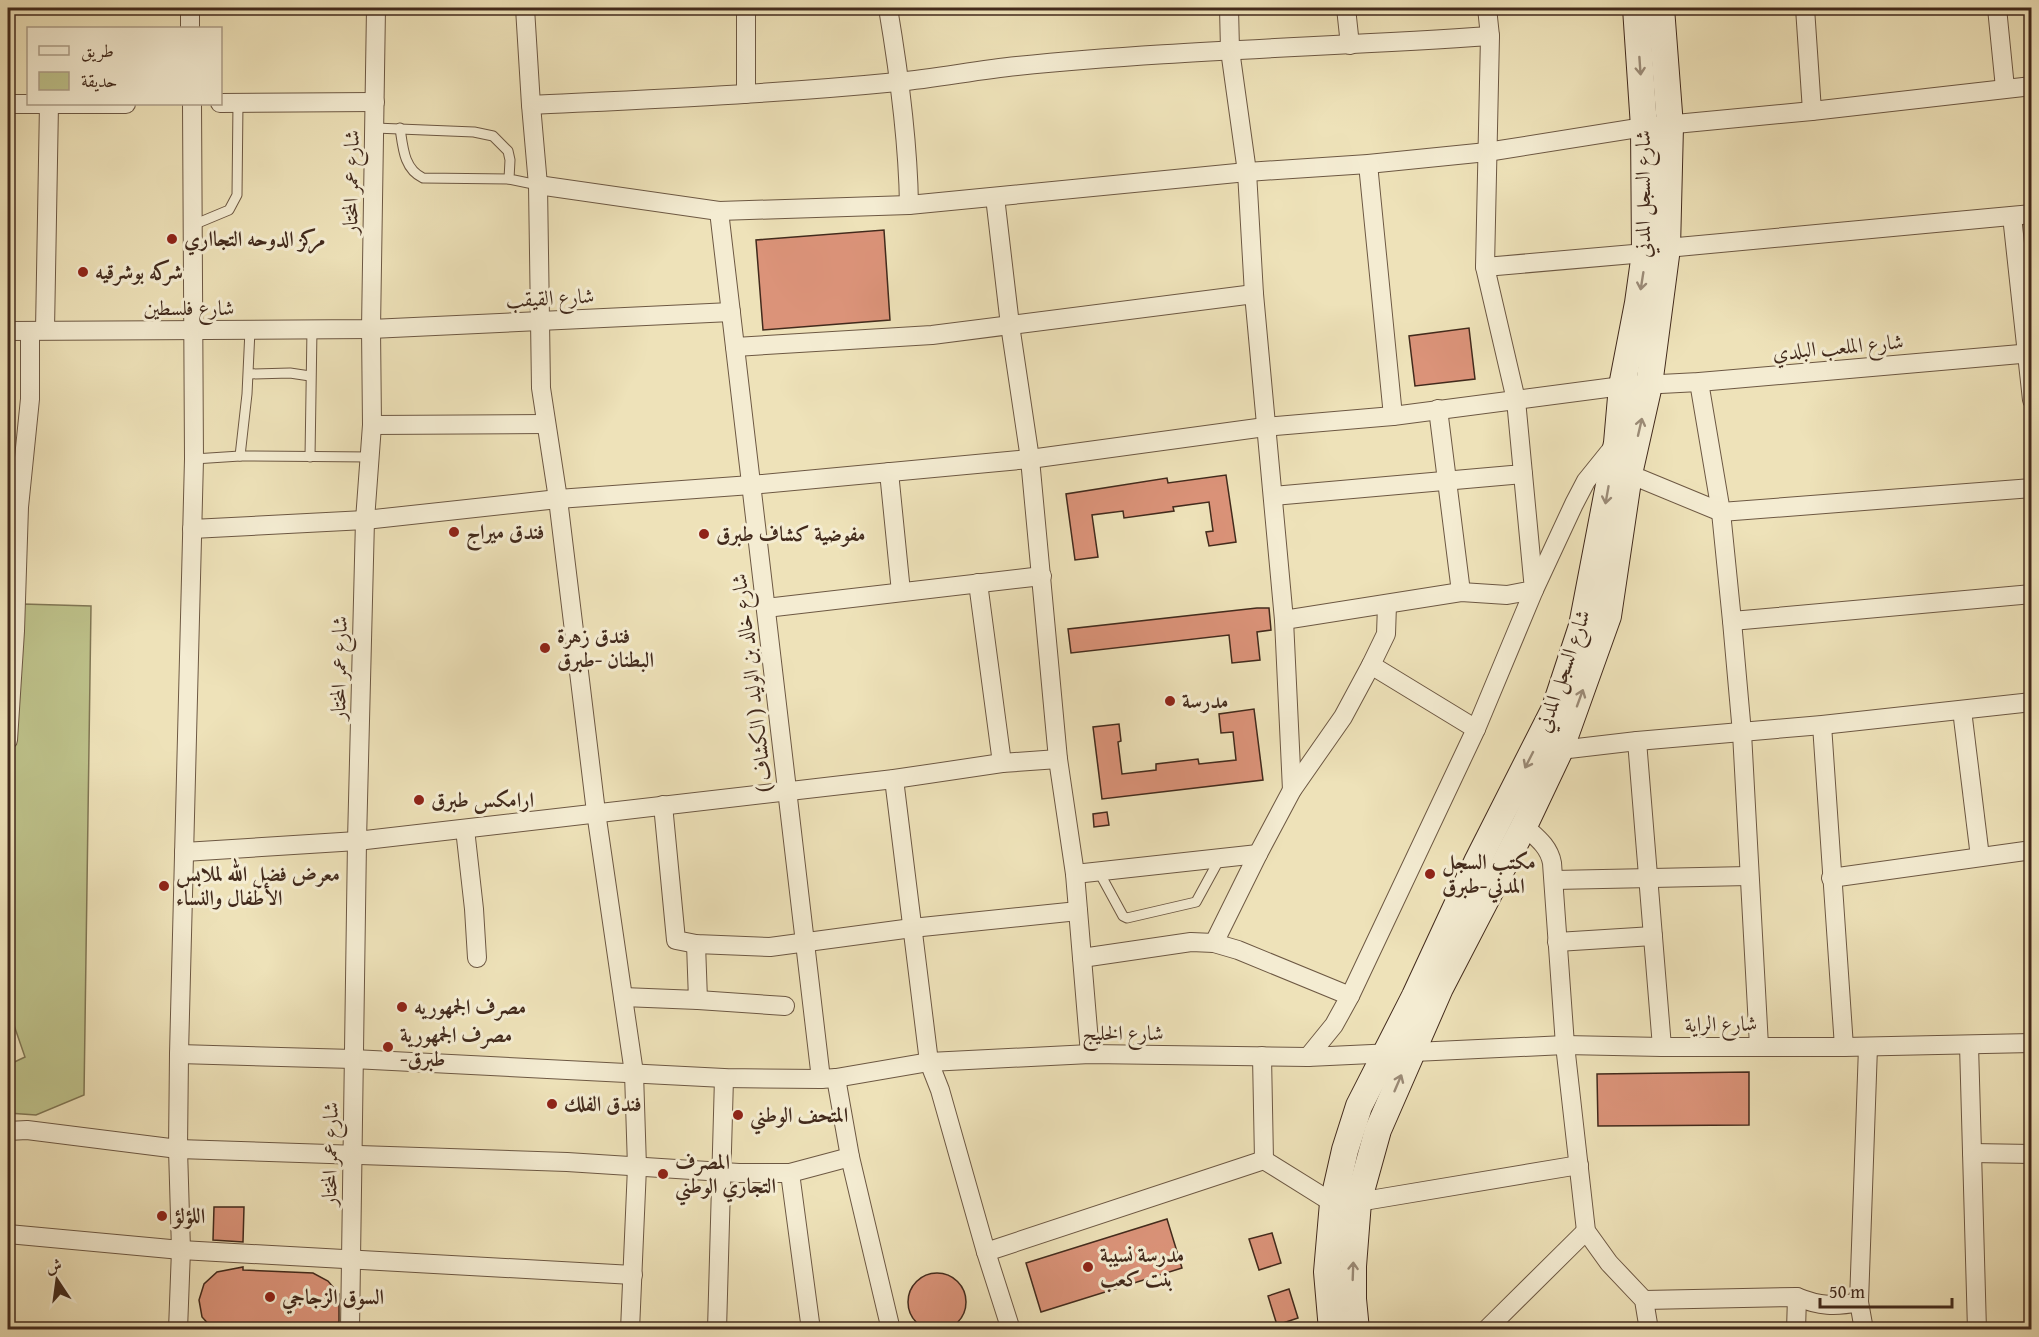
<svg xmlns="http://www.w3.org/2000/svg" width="2039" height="1337" viewBox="0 0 2039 1337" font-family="'Gentium Book Plus',Amiri,serif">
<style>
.green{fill:#bec28b;stroke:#807654;stroke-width:1.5}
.building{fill:#db9379;stroke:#422a1c;stroke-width:1.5}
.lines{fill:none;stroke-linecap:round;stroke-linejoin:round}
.lane-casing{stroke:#6d5843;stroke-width:11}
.street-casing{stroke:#6d5843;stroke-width:20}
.secondary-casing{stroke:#422a1c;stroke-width:28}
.lane{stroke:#f4ecd2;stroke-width:9}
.street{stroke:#f4ecd2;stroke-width:18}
.secondary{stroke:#f4ecd2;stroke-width:26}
.oneway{stroke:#9b8b77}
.poi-dot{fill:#8f2418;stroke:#f4ecd2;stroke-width:2}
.labels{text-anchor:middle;stroke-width:6;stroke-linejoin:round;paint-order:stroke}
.street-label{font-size:21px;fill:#422a1c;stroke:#f4ecd2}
.poi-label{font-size:21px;font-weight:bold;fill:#422a1c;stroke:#f4ecd2;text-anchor:start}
</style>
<rect width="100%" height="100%" fill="#eee2b9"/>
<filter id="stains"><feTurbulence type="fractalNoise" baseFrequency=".00333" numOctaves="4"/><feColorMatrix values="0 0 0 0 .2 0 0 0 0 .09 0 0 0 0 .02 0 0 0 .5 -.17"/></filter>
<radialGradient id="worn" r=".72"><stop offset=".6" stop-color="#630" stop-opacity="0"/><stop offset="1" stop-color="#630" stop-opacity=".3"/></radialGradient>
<polygon class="green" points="23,604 91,606 84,1095 36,1115 8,1113 8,1065 25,1057 8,1008 8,831"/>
<g class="building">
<polygon points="884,230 890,320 763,330 756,240"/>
<polygon points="1469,328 1475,379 1415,386 1409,336"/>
<polygon points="1226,475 1236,542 1209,546 1206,532 1213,531 1209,502 1173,507 1174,511 1124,518 1123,511 1092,515 1098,557 1075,560 1066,494 1167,478 1168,483"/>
<polygon points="1257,608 1269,608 1271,630 1257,632 1260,660 1232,663 1229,635 1071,653 1068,629"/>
<polygon points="1254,709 1263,780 1102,799 1093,727 1119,724 1121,741 1118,742 1122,774 1156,770 1156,764 1198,759 1199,764 1236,760 1233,732 1221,733 1219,714"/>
<polygon points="1107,812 1109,825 1094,827 1093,814"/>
<polygon points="1749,1072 1749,1125 1598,1126 1597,1074"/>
<polygon points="214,1207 244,1207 243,1242 213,1240"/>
<polygon points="1167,1219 1182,1268 1041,1312 1026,1263"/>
<polygon points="1272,1233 1281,1263 1259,1270 1249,1239"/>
<polygon points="243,1267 243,1270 313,1273 328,1281 339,1294 339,1321 336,1329 213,1329 202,1317 199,1300 204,1284 217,1272"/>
<circle cx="937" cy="1302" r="29"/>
<polygon points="1289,1289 1298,1318 1277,1325 1268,1296"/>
</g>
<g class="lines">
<defs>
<g id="lane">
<polyline points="375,128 474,132 493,136 508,151 510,160 509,179 538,185"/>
<path d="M400,128C403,148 404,169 423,178L509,179"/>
<polyline points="193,225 229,210 237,195 238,103"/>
<polyline points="249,374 290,373 310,376"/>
<polyline points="240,456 247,394 250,330"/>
<polyline points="310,457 312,329"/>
<polyline points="194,459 240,456 370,457"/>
<polyline points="1099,872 1123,916 1127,918 1196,902 1219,860"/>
</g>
<g id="street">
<polyline points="190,8 190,28"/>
<polyline points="525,8 531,105 538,185 541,388 558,499 596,812 634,1073 637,1167 630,1330"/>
<path d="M888,8C899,73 908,139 909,205"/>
<polyline points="1229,8 1230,50 1247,172 1254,294 1284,620 1292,790"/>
<polyline points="1346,8 1350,45"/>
<polyline points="1805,8 1812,111"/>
<polyline points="1997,8 2005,88"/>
<polyline points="746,94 746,8"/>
<polyline points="220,103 375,102"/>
<polyline points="8,104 126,104"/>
<path d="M531,105C653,99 775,94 897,82C938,78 977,70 1017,66C1174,50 1333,47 1490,36"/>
<polyline points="1368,164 1393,416"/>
<polyline points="538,185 719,211 909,205 1247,172 1368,164 1487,152 1644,127 1812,111 2032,86"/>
<polyline points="995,197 1010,325 1030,459 1058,759 1075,874 1090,1054"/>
<polyline points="719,211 821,1079"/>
<polyline points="2012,216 2032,400"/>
<polyline points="1667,248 2032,214"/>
<polyline points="1485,267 1645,253"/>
<polyline points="45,330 49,104"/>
<polyline points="8,331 371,329 731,312"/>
<polyline points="735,347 932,335 1254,294"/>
<polyline points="1699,382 1721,512 1732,621 1742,733 1759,1046"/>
<polyline points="1438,409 1461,592"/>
<polyline points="372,425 546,424"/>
<polyline points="889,472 901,592"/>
<polyline points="1629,474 1721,512 2032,488"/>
<polyline points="1273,496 1523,474 1516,400 1485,267 1490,36 1487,8"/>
<polyline points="192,529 365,520 558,499 751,485 1030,459 1265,427 1393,416 1622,386 1699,382 2032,353"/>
<polyline points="978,583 1002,763"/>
<polyline points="766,608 1042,576"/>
<polyline points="1284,620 1461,592 1507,595 1534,590 1523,474"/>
<polyline points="1732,621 2032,594"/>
<polyline points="1371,665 1476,729"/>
<polyline points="1962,710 1980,857"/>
<polyline points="1822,725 1844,1047"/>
<polyline points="8,740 15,631 19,507 30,399 30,331"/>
<polyline points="1637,741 1662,1047"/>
<polyline points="1560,750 1637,741 1822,725 2032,702"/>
<polyline points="894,779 929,1062 940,1090 986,1252 1011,1330"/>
<polyline points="663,805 676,940 696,944 770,947 912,928 1078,911"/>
<path d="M1524,826C1536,837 1549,846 1552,863L1565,1045L1586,1231L1609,1263L1644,1300L1649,1330"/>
<polyline points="465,829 474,909 477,958"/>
<polyline points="184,852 357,841 894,779 1002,763 1058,759"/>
<polyline points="1075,874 1258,854"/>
<polyline points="1831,878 2032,850"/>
<polyline points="1554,880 1749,876"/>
<polyline points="1557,942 1653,936"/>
<polyline points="1214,943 1258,854 1292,790 1343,717 1371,665 1386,634 1387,605"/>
<polyline points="1082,958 1191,942 1214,943 1238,950 1350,996"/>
<polyline points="623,997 698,1000 696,944"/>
<polyline points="698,1000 785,1006"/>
<polyline points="1969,1045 1977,1330"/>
<polyline points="179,1054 353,1059 724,1078 821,1079 836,1078 929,1062 1090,1054 1308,1057 1565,1045 1662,1047 1844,1047 2032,1043"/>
<polyline points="1262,1056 1264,1160"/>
<polyline points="1308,1057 1334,1025 1350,996 1476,729 1534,590 1574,504 1586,481 1615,445"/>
<polyline points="836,1078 850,1157 891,1330"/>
<polyline points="8,1131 27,1130 178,1149 567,1162 739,1173 790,1173 850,1157"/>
<polyline points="1972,1153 2032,1154"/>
<polyline points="1264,1160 1333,1203"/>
<polyline points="790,1173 811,1330"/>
<polyline points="1358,1202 1579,1165"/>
<polyline points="8,1234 181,1250 633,1275"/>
<polyline points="986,1252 1264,1160"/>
<path d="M1644,1300L1797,1297C1819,1306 1835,1307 1859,1302"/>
<polyline points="178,1330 181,1250 178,1149 179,1054 194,459 192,104"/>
<polyline points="350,1330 357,841 365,520 372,425 371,329 376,8"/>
<polyline points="717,1330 724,1078"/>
<polyline points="1486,1330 1586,1231"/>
<polyline points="1796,1330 1797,1297"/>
<polyline points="1864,1330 1859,1302 1868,1047"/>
</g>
<g id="secondary">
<polyline points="1332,1330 1327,1272 1333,1203 1345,1150 1359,1106 1415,996 1478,860 1555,708 1582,626 1617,443 1622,386 1638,303 1645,253 1644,127 1636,8"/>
<polyline points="1356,1330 1353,1299 1353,1266 1358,1202 1378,1130 1440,988 1524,826 1560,750 1608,616 1629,474 1649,385 1667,248 1670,126 1661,8"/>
</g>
</defs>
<use href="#lane" class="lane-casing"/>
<use href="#street" class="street-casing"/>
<use href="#secondary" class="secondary-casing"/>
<use href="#lane" class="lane"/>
<use href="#street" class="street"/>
<use href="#secondary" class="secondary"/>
</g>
<defs><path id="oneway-shaft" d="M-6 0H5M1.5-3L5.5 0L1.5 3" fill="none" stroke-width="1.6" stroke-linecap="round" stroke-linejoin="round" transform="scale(1.5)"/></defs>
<g class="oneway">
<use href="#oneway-shaft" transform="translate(1640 66) rotate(86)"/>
<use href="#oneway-shaft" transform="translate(1642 281) rotate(99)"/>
<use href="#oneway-shaft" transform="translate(1640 427) rotate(-77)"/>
<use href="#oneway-shaft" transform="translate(1607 495) rotate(100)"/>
<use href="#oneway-shaft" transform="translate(1580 698) rotate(-70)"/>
<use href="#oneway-shaft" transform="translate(1529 760) rotate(117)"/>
<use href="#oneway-shaft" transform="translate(1398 1083) rotate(-67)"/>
<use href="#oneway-shaft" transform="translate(1353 1271) rotate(-88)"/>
</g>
<g class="poi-dot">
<circle cx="172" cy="239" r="6"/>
<circle cx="83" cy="272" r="6"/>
<circle cx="454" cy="532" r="6"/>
<circle cx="704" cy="534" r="6"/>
<circle cx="545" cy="648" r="6"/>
<circle cx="1170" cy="701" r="6"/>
<circle cx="419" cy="800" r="6"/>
<circle cx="1430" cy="874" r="6"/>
<circle cx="164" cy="886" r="6"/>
<circle cx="402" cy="1007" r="6"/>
<circle cx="388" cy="1047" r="6"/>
<circle cx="552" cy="1104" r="6"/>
<circle cx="738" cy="1115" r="6"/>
<circle cx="663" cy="1174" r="6"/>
<circle cx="162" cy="1216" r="6"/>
<circle cx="1088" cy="1267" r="6"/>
<circle cx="270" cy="1297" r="6"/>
</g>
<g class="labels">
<g class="street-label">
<text transform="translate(351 182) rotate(-89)" y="7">شارع عمر المختار</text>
<text transform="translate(1643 194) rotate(-90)" y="7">شارع السجل المدني</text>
<text transform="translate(550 298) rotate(-3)" y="7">شارع القيقب</text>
<text x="189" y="315">شارع فلسطين</text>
<text transform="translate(1838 347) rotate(-5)" y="7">شارع الملعب البلدي</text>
<text transform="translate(339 668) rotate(-89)" y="7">شارع عمر المختار</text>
<text transform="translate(1563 671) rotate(-71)" y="7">شارع السجل المدني</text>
<text transform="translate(752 683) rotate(-97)" y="7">شارع خالد بن الوليد ( الكشاف )</text>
<text transform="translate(1721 1024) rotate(-1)" y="7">شارع الراية</text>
<text x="1123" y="1040">شارع الخليج</text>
<text transform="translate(330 1154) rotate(-89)" y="7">شارع عمر المختار</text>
</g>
<g class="poi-label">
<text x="184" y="246">مركز الدوحه التجااري</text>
<text x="95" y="279">شركه بوشرقيه</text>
<text x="466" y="539">فندق ميراج</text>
<text x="716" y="541">مفوضية كشاف طبرق</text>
<text x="557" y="643">فندق زهرة<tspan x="557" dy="24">البطنان -طبرق</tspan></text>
<text x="1182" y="708">مدرسة</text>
<text x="431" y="807">ارامكس طبرق</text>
<text x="1442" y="869">مكتب السجل<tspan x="1442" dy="24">المدني-طبرق</tspan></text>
<text x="176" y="881">معرض فضل الله لملابس<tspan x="176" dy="24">الأطفال والنساء</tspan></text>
<text x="414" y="1014">مصرف الجمهوريه</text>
<text x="400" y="1042">مصرف الجمهورية<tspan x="400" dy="24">-طبرق</tspan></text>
<text x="564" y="1111">فندق الفلك</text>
<text x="750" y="1122">المتحف الوطني</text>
<text x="675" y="1169">المصرف<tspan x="675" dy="24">التجاري الوطني</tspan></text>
<text x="174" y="1223">اللؤلؤ</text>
<text x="1100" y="1262">مدرسة نسيبة<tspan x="1100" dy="24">بنت كعب</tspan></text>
<text x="282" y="1304">السوق الزجاجي</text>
</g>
</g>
<rect width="2039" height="1337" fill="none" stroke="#eee2b9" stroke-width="30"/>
<rect x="9" y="9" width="2021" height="1319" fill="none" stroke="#422a1c" stroke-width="3"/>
<rect x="15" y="15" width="2009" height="1307" fill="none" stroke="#422a1c" stroke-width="1.5"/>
<rect x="27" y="27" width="195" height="78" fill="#f4ecd2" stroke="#ad9e89" stroke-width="1.5"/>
<rect x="39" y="46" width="30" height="9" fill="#f4ecd2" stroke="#ad9e89" stroke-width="1.5"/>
<text x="81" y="57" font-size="18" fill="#422a1c">طريق</text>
<rect x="39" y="72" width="30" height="18" fill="#bec28b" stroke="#ad9e89" stroke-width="1.5"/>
<text x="81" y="87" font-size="18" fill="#422a1c">حديقة</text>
<g transform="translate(57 1280) rotate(347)" stroke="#f4ecd2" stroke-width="4.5" paint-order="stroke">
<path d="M0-4.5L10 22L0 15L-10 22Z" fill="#422a1c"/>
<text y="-9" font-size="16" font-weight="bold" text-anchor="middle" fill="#422a1c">ش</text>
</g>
<path d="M1820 1298v9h132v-9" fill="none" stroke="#422a1c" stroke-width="3"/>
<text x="1829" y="1298" font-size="18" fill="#422a1c" stroke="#f4ecd2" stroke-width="4.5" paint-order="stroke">50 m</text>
<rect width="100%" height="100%" filter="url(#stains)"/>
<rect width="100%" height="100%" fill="url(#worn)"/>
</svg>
